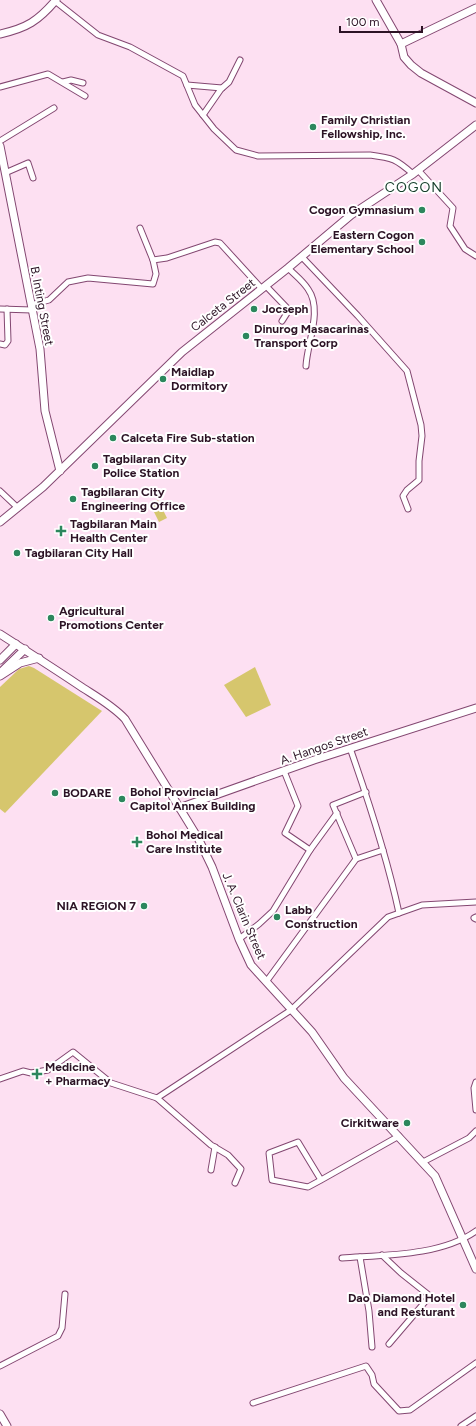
<svg xmlns="http://www.w3.org/2000/svg" width="476" height="1426" viewBox="0 0 476 1426" font-family="Figtree,sans-serif">
<style>
.green{fill:#d6c66d}
.lines{fill:none;stroke-linecap:round;stroke-linejoin:round}
.street-casing{stroke:#834771;stroke-width:7}
.secondary-casing{stroke:#834771;stroke-width:9}
.street{stroke:#fff;stroke-width:5}
.secondary{stroke:#fff;stroke-width:7}
.poi-dot{fill:#2c875d;stroke:#fff;stroke-width:1.5}
.labels{text-anchor:middle;stroke-width:4;stroke-linejoin:round;paint-order:stroke}
.poi-label{font-size:12px;font-weight:bold;fill:#2c1325;stroke:#fff;text-anchor:start}
.street-label{font-size:12px;fill:#2c1325;stroke:#fff}
.quarter-label{font-size:14px;letter-spacing:1px;fill:#143e2a;stroke:#fff}
</style>
<rect width="100%" height="100%" fill="#fde0f2"/>
<g class="green">
<polygon points="158,500 167,518 159,522 150,504"/>
<polygon points="29,666 34,668 102,711 5,813 0,809 0,687 19,669"/>
<polygon points="255,667 271,705 246,717 224,685"/>
</g>
<g class="lines">
<defs>
<g id="street">
<path d="M55,1L98,35L130,47L183,76L195,105L214,129L236,150L258,156L370,155C393,158 396,159 413,174"/>
<polyline points="63,82 71,80 83,83"/>
<polyline points="187,85 222,88"/>
<polyline points="0,87 48,74 85,96"/>
<polyline points="203,115 221,89 229,82 240,60"/>
<polyline points="0,141 54,108"/>
<polyline points="418,170 453,208 450,226 465,249 476,256"/>
<polyline points="5,173 28,163 33,178"/>
<polyline points="140,228 153,260"/>
<polyline points="302,257 358,316 407,371 421,425 422,436 419,461 419,480 407,490 403,496 408,509"/>
<path d="M288,268C295,275 303,281 308,289C323,310 307,343 306,366"/>
<polyline points="266,286 289,310 282,321"/>
<polyline points="31,305 49,300 68,282 88,278 153,284 156,274 153,260 167,258 215,242 220,243 262,289"/>
<polyline points="0,309 32,310"/>
<polyline points="0,344 5,345 8,341 7,309"/>
<polyline points="0,491 18,508"/>
<path d="M350,748C369,802 387,857 399,913"/>
<polyline points="310,850 337,813"/>
<polyline points="356,859 333,805 366,792"/>
<polyline points="476,917 474,918 476,919"/>
<polyline points="239,939 259,924 273,911 310,850 285,833 298,806 284,771"/>
<polyline points="266,982 356,859 383,850"/>
<polyline points="0,1079 23,1071 31,1073 48,1070 73,1052 111,1083 157,1098 291,1010 388,917 422,905 476,902"/>
<polyline points="476,1082 474,1088 476,1110"/>
<polyline points="157,1098 211,1145 228,1155 241,1169 235,1183"/>
<polyline points="423,1162 469,1138 476,1131"/>
<polyline points="211,1170 215,1147"/>
<polyline points="321,1180 298,1142 269,1153 272,1180 308,1187 321,1180 399,1136"/>
<polyline points="382,1255 401,1273 430,1296 389,1344"/>
<polyline points="360,1257 369,1311 372,1347"/>
<path d="M342,1258C384,1255 441,1256 476,1231"/>
<polyline points="0,1366 58,1336 62,1328 65,1294"/>
<polyline points="253,1403 366,1366 372,1375 374,1384 399,1411 410,1410 476,1363"/>
<polyline points="461,1426 476,1416"/>
</g>
<g id="secondary">
<polyline points="376,0 401,44 404,57 411,65 421,73 476,103"/>
<path d="M0,34C27,28 38,21 56,0"/>
<polyline points="401,44 476,8"/>
<polyline points="0,146 40,349 45,411 60,471"/>
<polyline points="0,522 43,487 182,352 288,268 351,215 413,174 476,125"/>
<path d="M0,634C28,652 55,669 83,688C97,697 113,706 125,719L198,838L212,867L239,939L251,965L312,1032L344,1078L435,1176L476,1269"/>
<polyline points="0,660 16,644"/>
<polyline points="0,673 25,649"/>
<polyline points="0,676 20,663 39,658"/>
<polyline points="179,808 314,760 476,708"/>
<polyline points="0,1414 7,1426"/>
</g>
</defs>
<use href="#street" class="street-casing"/>
<use href="#secondary" class="secondary-casing"/>
<use href="#street" class="street"/>
<use href="#secondary" class="secondary"/>
</g>
<g class="poi-dot">
<circle cx="313" cy="127" r="4"/>
<circle cx="422" cy="210" r="4"/>
<circle cx="422" cy="242" r="4"/>
<circle cx="254" cy="309" r="4"/>
<circle cx="246" cy="336" r="4"/>
<circle cx="163" cy="379" r="4"/>
<circle cx="113" cy="438" r="4"/>
<circle cx="95" cy="466" r="4"/>
<circle cx="73" cy="499" r="4"/>
<path d="M59 525h4v4h4v4h-4v4h-4v-4h-4v-4h4z"/>
<circle cx="17" cy="553" r="4"/>
<circle cx="51" cy="618" r="4"/>
<circle cx="55" cy="793" r="4"/>
<circle cx="122" cy="799" r="4"/>
<path d="M135 836h4v4h4v4h-4v4h-4v-4h-4v-4h4z"/>
<circle cx="144" cy="906" r="4"/>
<circle cx="277" cy="917" r="4"/>
<path d="M35 1068h4v4h4v4h-4v4h-4v-4h-4v-4h4z"/>
<circle cx="407" cy="1123" r="4"/>
<circle cx="463" cy="1305" r="4"/>
</g>
<g class="labels">
<g class="poi-label">
<text x="321" y="124">Family Christian<tspan x="321" dy="14">Fellowship, Inc.</tspan></text>
<text x="414" y="214" text-anchor="end">Cogon Gymnasium</text>
<text x="414" y="239" text-anchor="end">Eastern Cogon<tspan x="414" dy="14">Elementary School</tspan></text>
<text x="262" y="313">Jocseph</text>
<text x="254" y="333">Dinurog Masacarinas<tspan x="254" dy="14">Transport Corp</tspan></text>
<text x="171" y="376">Maidlap<tspan x="171" dy="14">Dormitory</tspan></text>
<text x="121" y="442">Calceta Fire Sub-station</text>
<text x="103" y="463">Tagbilaran City<tspan x="103" dy="14">Police Station</tspan></text>
<text x="81" y="496">Tagbilaran City<tspan x="81" dy="14">Engineering Office</tspan></text>
<text x="70" y="528">Tagbilaran Main<tspan x="70" dy="14">Health Center</tspan></text>
<text x="25" y="557">Tagbilaran City Hall</text>
<text x="59" y="615">Agricultural<tspan x="59" dy="14">Promotions Center</tspan></text>
<text x="130" y="796">Bohol Provincial<tspan x="130" dy="14">Capitol Annex Building</tspan></text>
<text x="63" y="797">BODARE</text>
<text x="146" y="839">Bohol Medical<tspan x="146" dy="14">Care Institute</tspan></text>
<text x="136" y="910" text-anchor="end">NIA REGION 7</text>
<text x="285" y="914">Labb<tspan x="285" dy="14">Construction</tspan></text>
<text x="45" y="1071">Medicine<tspan x="45" dy="14">+ Pharmacy</tspan></text>
<text x="399" y="1127" text-anchor="end">Cirkitware</text>
<text x="455" y="1302" text-anchor="end">Dao Diamond Hotel<tspan x="455" dy="14">and Resturant</tspan></text>
</g>
<g class="street-label">
<text transform="translate(223 305) rotate(-38)" y="4">Calceta Street</text>
<text transform="translate(42 306) rotate(79)" y="4">B. Inting Street</text>
<text transform="translate(324 746) rotate(-19)" y="4">A. Hangos Street</text>
<text transform="translate(244 916) rotate(67)" y="4">J. A. Clarin Street</text>
</g>
<g class="quarter-label">
<text x="414" y="192">COGON</text>
</g>
</g>
<path d="M340 26v6h82v-6" fill="none" stroke="#2c1325" stroke-width="2"/>
<text x="346" y="26" font-size="12" fill="#2c1325" stroke="#ffffff" stroke-width="3" paint-order="stroke">100 m</text>
</svg>
